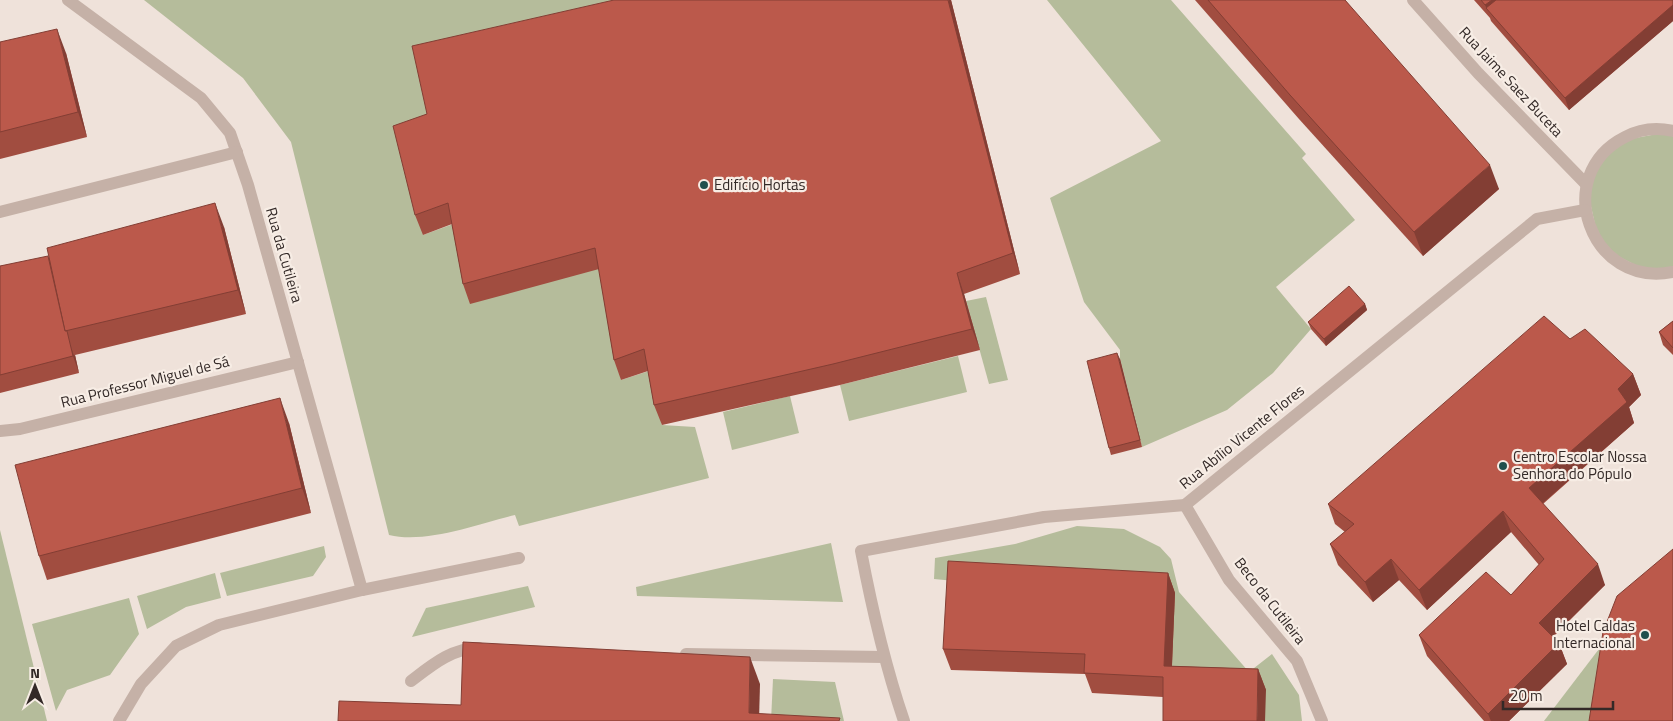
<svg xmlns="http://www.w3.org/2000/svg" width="1673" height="721" viewBox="0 0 1673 721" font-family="'Titillium Web',sans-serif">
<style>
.green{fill:#b5bc9b}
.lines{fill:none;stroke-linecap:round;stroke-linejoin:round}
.minor{stroke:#c5b1a7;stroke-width:12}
.wall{fill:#a14d40}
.shaded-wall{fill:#833e34}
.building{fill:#bb594b;stroke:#833e34}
.poi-dot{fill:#20504d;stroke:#f7ede5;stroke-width:2}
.labels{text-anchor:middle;stroke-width:4.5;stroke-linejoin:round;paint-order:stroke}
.street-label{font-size:15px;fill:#332927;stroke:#f7ede5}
.poi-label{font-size:15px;fill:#332927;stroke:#f7ede5;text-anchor:start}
</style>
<rect width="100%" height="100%" fill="#efe2da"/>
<g class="green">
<path d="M144,0H713L435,134L423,235L456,223L602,268L621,380L652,370L662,425L695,427L709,478L519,526L515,515C478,524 426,544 389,535L291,142L243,78Z"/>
<polygon points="1047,0 1171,0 1306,154 1302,158 1355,220 1276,287 1311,329 1273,373 1227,410 1142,447 1120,359 1120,350 1084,302 1050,198 1161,141"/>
<polygon points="1673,131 1673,272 1653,274 1600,247 1586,184 1614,142"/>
<polygon points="986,297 1008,380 989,384 966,301"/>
<polygon points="958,356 967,392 849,421 840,385"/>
<polygon points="790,396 799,433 732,450 723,412"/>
<polygon points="1077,526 1124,529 1160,547 1171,559 1179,592 1249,672 1272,654 1299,695 1302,721 1265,721 1265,690 1170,686 955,581 934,579 935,558 1015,544"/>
<polygon points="0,530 47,721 0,721"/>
<polygon points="831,543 843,602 637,596 636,587"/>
<polygon points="324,546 326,557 313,576 227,596 220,573"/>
<polygon points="215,573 221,598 186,607 147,629 137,596"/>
<polygon points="528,586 535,607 412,637 426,608"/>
<polygon points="129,598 139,634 110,675 67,690 56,711 32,624"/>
<polygon points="1615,628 1600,721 1544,721"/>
<polygon points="773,679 835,682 844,721 771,721"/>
</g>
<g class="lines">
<g class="minor">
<polyline points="68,0 201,98 230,133 248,185 362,590"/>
<polyline points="1413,0 1478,73 1586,184"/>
<path d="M1673,131C1656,127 1640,129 1625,137C1550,175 1590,289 1673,272"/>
<polyline points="0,212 237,152"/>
<polyline points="0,431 20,429 298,362"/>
<polyline points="1185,505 1229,580 1297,661 1322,721"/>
<polyline points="686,654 884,657"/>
<path d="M411,681C432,665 452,648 479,648"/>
<polyline points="119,721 141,684 176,646 219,625 362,590 519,558"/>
<path d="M904,721C885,665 872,609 861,551L1044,517L1185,505L1537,219L1585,210"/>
</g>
</g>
<g class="wall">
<polygon points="951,0 1020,274 964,294 980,350 840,385 662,425 654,405 648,371 621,380 614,360 599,269 470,304 463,284 452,224 423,235 415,215"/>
<polygon points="1195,0 1345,0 1499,189 1423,256 1299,119"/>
<polygon points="1474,0 1673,0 1673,21 1569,110 1491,21 1490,18"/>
<polygon points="0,42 66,53 87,137 0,159"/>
<polygon points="224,227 246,314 75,355 79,373 0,393 0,266"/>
<polygon points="1365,304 1367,310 1326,346 1311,329 1308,322"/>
<polygon points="1673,321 1673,355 1663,345 1659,332"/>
<polygon points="1570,339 1633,374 1641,395 1629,407 1634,423 1543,504 1605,585 1553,637 1559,643 1567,664 1509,721 1484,721 1427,656 1419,635 1511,595 1539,565 1511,532 1427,610 1399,580 1373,602 1338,565 1330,544 1345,532 1335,524 1328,504"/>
<polygon points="1120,359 1142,447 1111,455 1109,448"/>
<polygon points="289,423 311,513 47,580 39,556"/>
<polygon points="1168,573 1175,593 1172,666 1258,669 1266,690 1163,697 1092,693 1085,674 951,670 943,649"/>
</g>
<g class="shaded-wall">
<polygon points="948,0 951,0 1020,274 1013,253"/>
<polygon points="1492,0 1511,0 1487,9 1485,5"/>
<polygon points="1673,5 1673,21 1569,110 1565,98"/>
<polygon points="57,29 66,53 87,137 78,112"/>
<polygon points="1490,165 1499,189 1423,256 1414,232"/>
<polygon points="215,203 224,227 246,314 238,290"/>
<polygon points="957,273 964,294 980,350 972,329"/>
<polygon points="1365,304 1367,310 1326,346 1324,339"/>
<polygon points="71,347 74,356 75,355 79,373 73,356"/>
<polygon points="1117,353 1120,359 1142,447 1140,440"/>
<polygon points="1633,374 1641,395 1629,407 1634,423 1536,509 1529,488 1618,389"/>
<polygon points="280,398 289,423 311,513 302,488"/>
<polygon points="1503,511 1511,532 1427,610 1419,590"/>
<polygon points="1391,559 1399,580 1373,602 1365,582"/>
<polygon points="1598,564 1605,585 1546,643 1539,623"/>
<polygon points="1168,573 1175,593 1171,686 1164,666"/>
<polygon points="1559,643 1567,664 1509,721 1491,721 1488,714"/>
<polygon points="750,657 760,684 759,721 749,713"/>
<polygon points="1258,669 1266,690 1265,721 1257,721"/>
</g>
<g class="building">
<polygon points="614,0 948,0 1013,253 957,273 972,329 833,364 654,405 644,349 614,360 595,248 463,284 448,203 415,215 393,126 427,114 412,46"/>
<polygon points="1208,0 1345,0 1490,165 1414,232 1290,95"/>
<polygon points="1481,0 1492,0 1485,5"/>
<polygon points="1496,0 1673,0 1673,5 1565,98 1486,8"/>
<polygon points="57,29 78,112 0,132 0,42"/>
<polygon points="215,203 238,290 65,331 47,248"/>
<polygon points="48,256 65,331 67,331 73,356 0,375 0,266"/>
<polygon points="1349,286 1365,304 1324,339 1308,322"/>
<polygon points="1544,316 1570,339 1585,329 1633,374 1618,389 1627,402 1529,488 1598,564 1539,623 1559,643 1488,714 1419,635 1486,572 1511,595 1544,559 1503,511 1419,590 1391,559 1365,582 1330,544 1354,524 1328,504"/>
<polygon points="1673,321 1673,348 1659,332"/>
<polygon points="1117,353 1140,440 1109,448 1087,361"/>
<polygon points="280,398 302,488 39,556 15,465"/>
<polygon points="1673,549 1673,721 1589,721 1603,632 1617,596"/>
<polygon points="948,561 1168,573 1164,666 1258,669 1257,721 1163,721 1163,677 1084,673 1085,654 943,649"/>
<polygon points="463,642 750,657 749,713 840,718 839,721 338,721 339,701 461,705"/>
</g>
<g class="poi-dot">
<circle cx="704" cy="185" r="5"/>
<circle cx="1503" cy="466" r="5"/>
<circle cx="1645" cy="635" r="5"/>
</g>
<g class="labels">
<g class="street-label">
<text transform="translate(1511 82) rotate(47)" y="5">Rua Jaime Saez Buceta</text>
<text transform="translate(284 255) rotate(74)" y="5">Rua da Cutileira</text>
<text transform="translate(145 382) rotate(-14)" y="5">Rua Professor Miguel de Sá</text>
<text transform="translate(1242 437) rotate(-39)" y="5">Rua Abílio Vicente Flores</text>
<text transform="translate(1270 601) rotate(52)" y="5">Beco da Cutileira</text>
</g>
<g class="poi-label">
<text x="714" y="190">Edifício Hortas</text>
<text x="1513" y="462">Centro Escolar Nossa<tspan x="1513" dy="17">Senhora do Pópulo</tspan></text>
<text x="1635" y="631" text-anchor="end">Hotel Caldas<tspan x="1635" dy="17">Internacional</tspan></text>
</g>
</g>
<g transform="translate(35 686)" stroke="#f7ede5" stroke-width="4" paint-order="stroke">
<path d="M0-4L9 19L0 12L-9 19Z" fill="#332927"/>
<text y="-8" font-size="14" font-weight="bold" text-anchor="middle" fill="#332927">N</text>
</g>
<path d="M1503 701v8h110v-8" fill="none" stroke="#332927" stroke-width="2.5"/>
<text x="1510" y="701" font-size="15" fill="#332927" stroke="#f7ede5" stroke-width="4" paint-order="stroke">20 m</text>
</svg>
